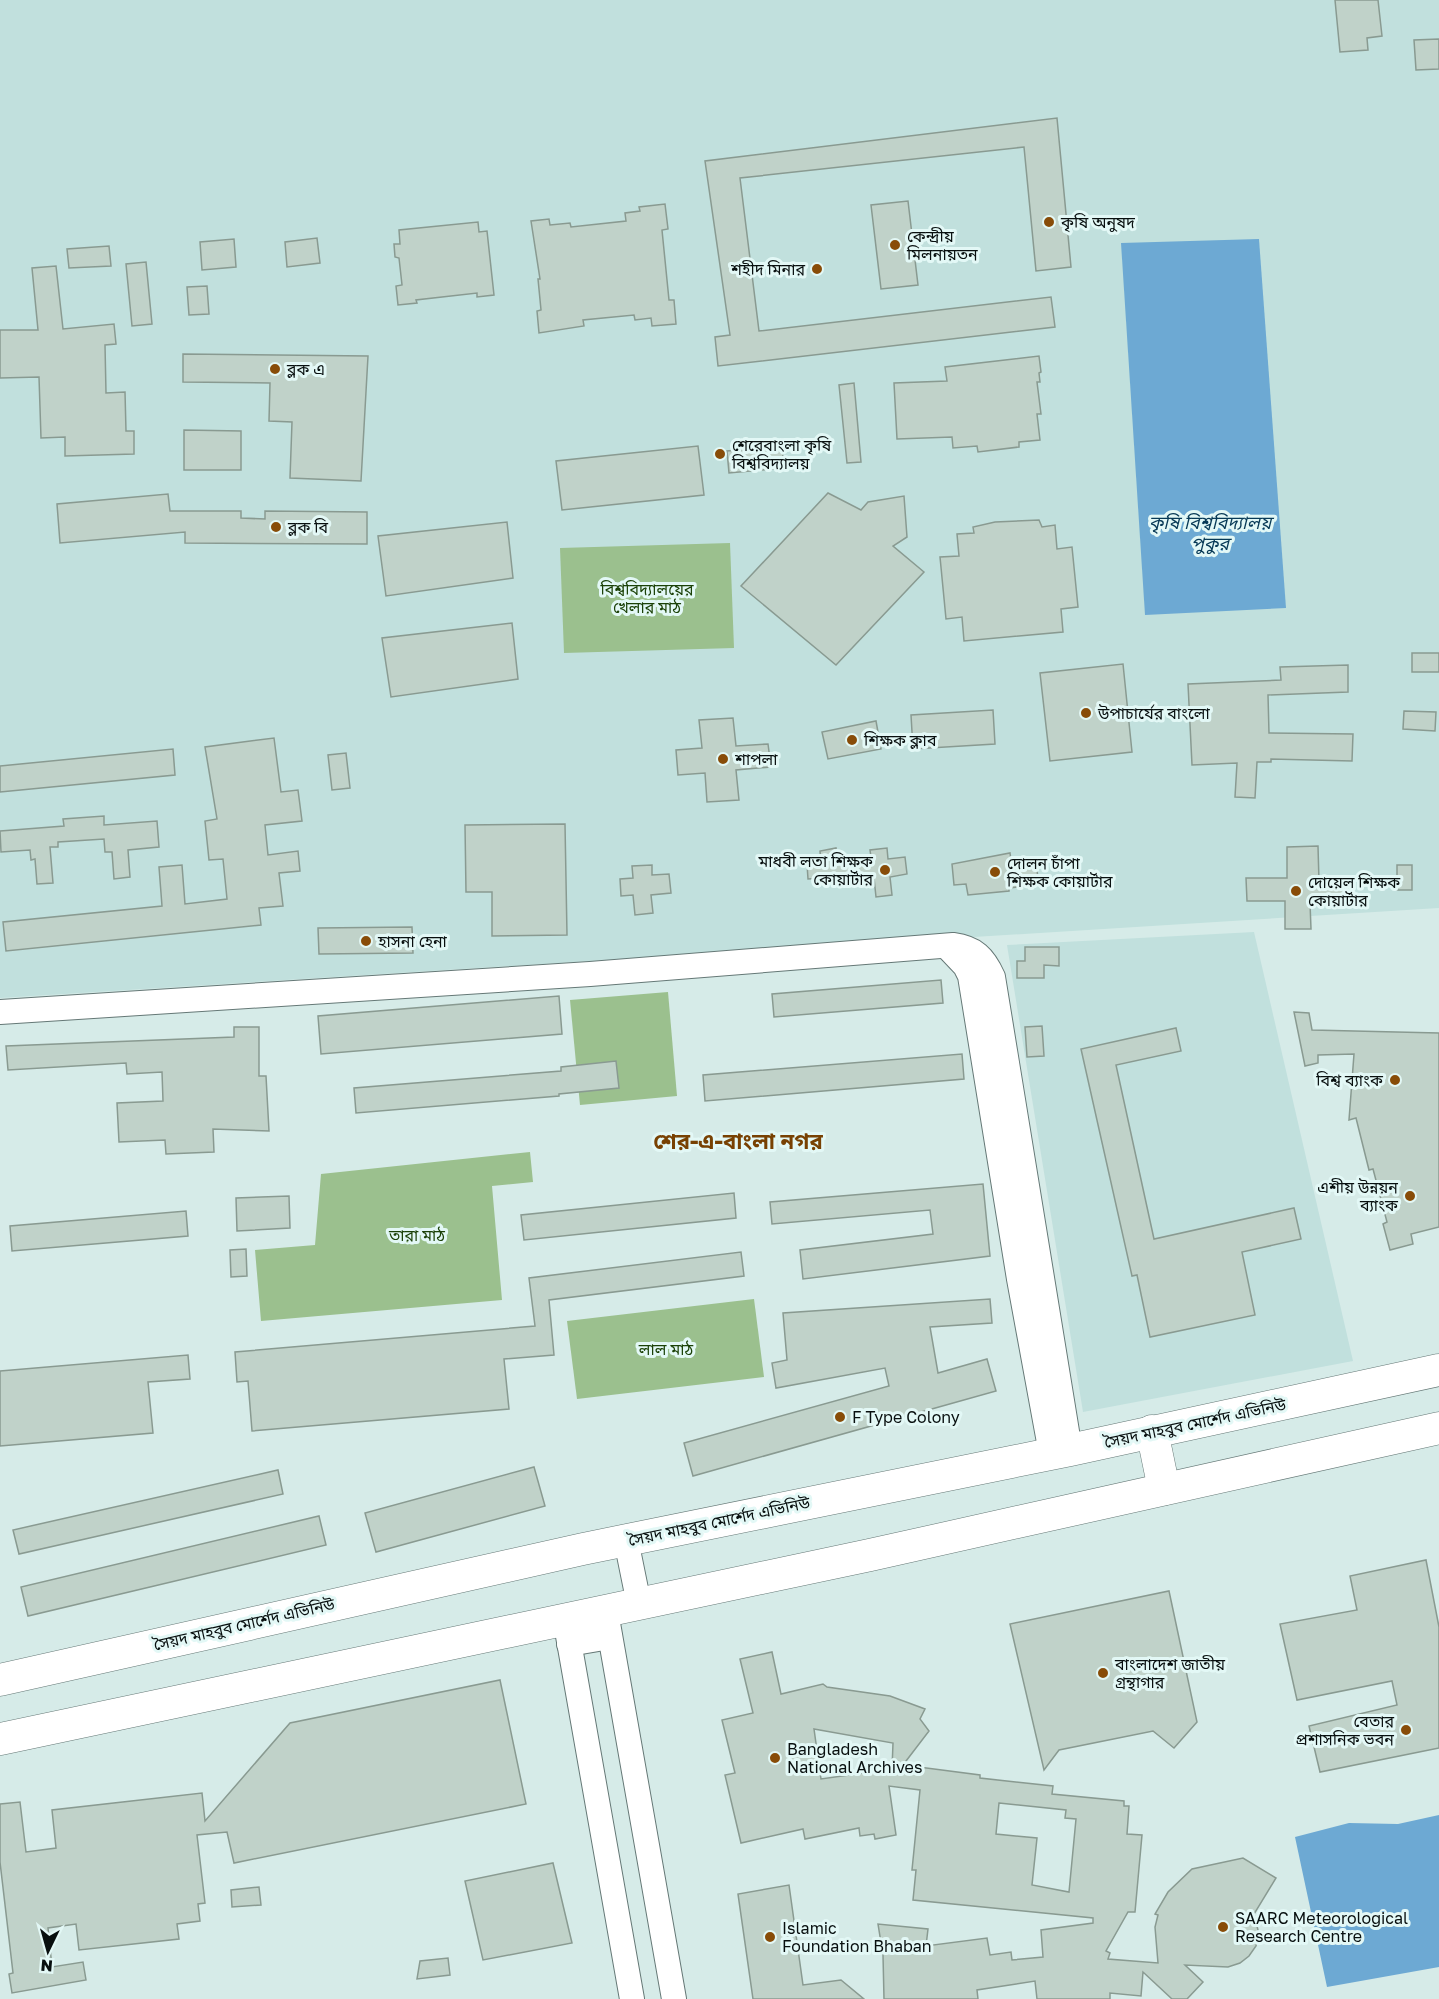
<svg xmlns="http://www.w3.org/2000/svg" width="1439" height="1999" viewBox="0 0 1439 1999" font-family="'Golos Text','Noto Sans Bengali',sans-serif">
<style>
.built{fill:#c1e0dd}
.green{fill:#9bc08e}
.water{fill:#6da9d3}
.building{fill:#c0d2c9;stroke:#899a91;stroke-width:1.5;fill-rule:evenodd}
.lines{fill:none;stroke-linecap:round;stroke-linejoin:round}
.minor-casing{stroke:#657876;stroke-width:26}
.major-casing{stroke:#657876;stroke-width:33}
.minor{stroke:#fff;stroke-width:24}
.major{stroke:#fff;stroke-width:32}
.poi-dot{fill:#884c08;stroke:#e3f8f6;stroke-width:2}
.labels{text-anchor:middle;stroke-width:6;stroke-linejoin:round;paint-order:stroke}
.poi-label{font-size:16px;fill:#080f0f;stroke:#e3f8f6;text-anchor:start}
.park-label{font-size:16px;fill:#1b4107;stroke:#e3f8f6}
.street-label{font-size:16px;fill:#080f0f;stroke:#e3f8f6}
.water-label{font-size:18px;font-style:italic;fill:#073956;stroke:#e3f8f6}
.district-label{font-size:22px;font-weight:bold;fill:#784103;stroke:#e3f8f6}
</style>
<rect width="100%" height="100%" fill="#d6ebe8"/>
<g class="built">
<polygon points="0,0 1439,0 1439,908 0,998"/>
<polygon points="1254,932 1353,1361 1083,1412 1007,945"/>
</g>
<g class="green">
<polygon points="730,543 734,648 564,653 560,548"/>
<polygon points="668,992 677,1096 580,1105 570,1000"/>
<polygon points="530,1152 533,1182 492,1186 502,1300 261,1321 255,1250 315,1245 321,1174"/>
<polygon points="754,1299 764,1377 577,1399 567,1321"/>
</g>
<g class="water">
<polygon points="1259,239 1286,608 1145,615 1121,243"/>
<polygon points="1439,1815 1439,1967 1327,1987 1295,1837 1349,1823 1398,1824"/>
</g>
<g class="building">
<polygon points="1335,0 1378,0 1382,36 1367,38 1368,50 1340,52"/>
<polygon points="1439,39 1439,69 1416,70 1414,40"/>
<polygon points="1057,118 1071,267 1036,271 1024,147 740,178 759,331 1051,297 1055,327 718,366 715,337 730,335 705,161"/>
<polygon points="908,201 918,285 881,289 871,205"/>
<polygon points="665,204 668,229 662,230 669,300 674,300 676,324 652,326 651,318 635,320 634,315 583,320 584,326 539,333 537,311 541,310 538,279 540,279 531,221 549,219 550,225 570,223 571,227 626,221 625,213 640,211 639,207"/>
<polygon points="478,222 479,232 487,231 494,295 477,297 477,293 416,300 417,303 398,305 396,286 402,285 399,258 395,257 394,244 400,244 399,230"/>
<polygon points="317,238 320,263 287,267 285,242"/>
<polygon points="234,239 236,267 202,270 200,242"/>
<polygon points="109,246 111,266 69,268 67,249"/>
<polygon points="146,262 152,324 132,326 126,264"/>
<polygon points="56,266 63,329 114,324 116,344 105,345 106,393 125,392 126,431 134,431 134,454 65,456 65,437 41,438 39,377 0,378 0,330 38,330 32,268"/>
<polygon points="207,286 209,314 189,315 187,287"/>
<polygon points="183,354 368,356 361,481 290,478 292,422 269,421 270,383 183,382"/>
<polygon points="1039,356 1041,372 1039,373 1040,382 1037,382 1041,414 1037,414 1040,440 1019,442 1019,447 978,452 977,446 953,448 952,437 897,439 894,383 947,381 945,367"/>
<polygon points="854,383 861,462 847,463 839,385"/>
<polygon points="184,430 241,431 241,470 184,470"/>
<polygon points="698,446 704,495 562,510 556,461"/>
<polygon points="782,446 784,468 729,473 727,451"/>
<polygon points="828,493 861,510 868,502 904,496 907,537 893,546 924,572 836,665 741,586"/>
<polygon points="168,494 170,511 241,511 241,518 265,519 265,511 367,512 367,544 185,543 185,532 60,543 57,504"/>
<polygon points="1039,520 1042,527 1055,525 1057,549 1072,547 1078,607 1061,609 1063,632 964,641 962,617 946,619 940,557 959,556 957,534 974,533 973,527 995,522"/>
<polygon points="507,522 513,578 386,596 378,536"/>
<polygon points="512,623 518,679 391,697 382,638"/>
<rect x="1412" y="653" width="27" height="19"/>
<polygon points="1123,664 1132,752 1050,761 1040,673"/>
<polygon points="1348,665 1348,692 1268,695 1269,733 1353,734 1352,761 1271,759 1271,762 1257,762 1255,798 1235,797 1237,763 1192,765 1188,684 1281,680 1280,667"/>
<polygon points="993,710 995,744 913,749 911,715"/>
<polygon points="1404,711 1436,712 1435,731 1403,729"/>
<polygon points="733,718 736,746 768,744 771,767 736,770 739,800 707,802 705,773 678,775 676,750 702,748 699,720"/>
<polygon points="876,721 881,749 828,759 822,732"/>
<polygon points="274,738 281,792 298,790 302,821 265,825 268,855 298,851 300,871 279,873 283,906 259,908 261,925 6,951 3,922 162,906 159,867 182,865 185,904 227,899 223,859 209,860 205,821 217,819 205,747"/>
<polygon points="173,749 175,775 0,792 0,766"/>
<polygon points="346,753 350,788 332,790 328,755"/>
<polygon points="104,816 104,825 157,821 159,847 128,850 130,877 114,879 112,852 105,852 104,839 58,842 58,847 50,847 53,883 37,884 35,859 31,860 30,850 1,852 0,831 64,826 63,819"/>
<polygon points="565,824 567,935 492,936 492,892 466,892 465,825"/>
<polygon points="1318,846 1319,882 1345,882 1345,903 1310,903 1311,929 1285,929 1285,901 1247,901 1246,878 1287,878 1287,847"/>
<polygon points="836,848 838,861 871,857 870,850 887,848 888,859 905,857 907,874 890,877 892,895 876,897 874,878 825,883 824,878 808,879 807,864 821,863 820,851"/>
<polygon points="1010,853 1011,860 1036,858 1038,880 1028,881 1029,886 1009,888 1009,891 968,895 966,884 954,885 952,864"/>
<polygon points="652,865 652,875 669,874 671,893 651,895 653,913 635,915 633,895 621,896 620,879 633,878 632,866"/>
<rect x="1397" y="865" width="15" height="25"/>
<polygon points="412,927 413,953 319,954 318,928"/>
<polygon points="1025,947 1059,947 1059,966 1044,965 1044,978 1017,978 1017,961 1025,961"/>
<polygon points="941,980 943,1003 774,1017 772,994"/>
<polygon points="559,996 562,1034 321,1054 318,1016"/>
<polygon points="1294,1012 1309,1013 1312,1030 1439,1033 1439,1227 1411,1234 1413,1244 1390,1250 1383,1224 1387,1222 1373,1169 1369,1170 1356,1118 1349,1120 1354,1054 1318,1055 1318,1063 1305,1066"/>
<polygon points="1042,1026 1044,1056 1027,1057 1025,1027"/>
<polygon points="234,1027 259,1027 259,1076 266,1076 269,1131 213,1129 214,1152 166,1154 165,1140 119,1142 117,1103 163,1101 162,1072 127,1074 126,1063 8,1070 6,1046 234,1037"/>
<polygon points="1176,1028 1181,1051 1116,1065 1154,1239 1294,1208 1301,1239 1242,1252 1255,1315 1150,1337 1137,1275 1132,1276 1081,1049"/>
<polygon points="962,1054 964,1079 705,1101 703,1075"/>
<polygon points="616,1061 619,1088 559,1094 559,1096 356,1113 354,1088 561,1071 561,1067"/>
<polygon points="983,1184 990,1256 803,1279 800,1250 933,1234 930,1210 772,1224 770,1202"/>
<polygon points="734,1193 736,1218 524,1240 521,1215"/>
<polygon points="289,1196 290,1228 237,1231 236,1198"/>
<polygon points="186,1211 188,1236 12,1251 10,1226"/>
<polygon points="246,1249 247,1276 231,1277 230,1250"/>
<polygon points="741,1252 744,1276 549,1300 554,1355 504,1359 509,1409 252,1431 248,1381 237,1382 235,1352 535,1326 529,1278"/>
<polygon points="990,1299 992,1323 930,1327 938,1373 987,1359 996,1391 693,1476 684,1443 889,1386 885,1368 776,1388 772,1363 787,1360 783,1313"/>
<polygon points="188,1355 190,1379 148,1382 153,1433 0,1446 0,1371"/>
<polygon points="534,1467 545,1506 376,1552 365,1513"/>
<polygon points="278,1470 283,1494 19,1554 13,1530"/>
<polygon points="319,1516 326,1545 28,1616 21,1587"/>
<polygon points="1426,1560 1439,1627 1439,1748 1320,1772 1309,1726 1397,1705 1392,1681 1297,1700 1280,1624 1357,1610 1350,1576"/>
<polygon points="1169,1591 1197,1722 1174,1748 1153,1731 1059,1750 1044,1770 1010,1624"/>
<path d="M772,1652L781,1694L823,1684L827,1687L890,1696L925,1709L920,1719L929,1731L903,1765L980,1775V1778L1053,1786L1052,1794L1124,1801V1806H1129L1127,1834L1142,1835L1135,1912H1128L1106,1951L1110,1953L1108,1959L1158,1963L1155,1927L1158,1915L1155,1914L1168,1892L1192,1869L1243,1858L1276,1878L1254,1914L1259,1934L1256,1946L1249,1956L1240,1963L1228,1967L1185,1965L1203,1982L1187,1999H1172L1143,1972L1141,1996L1110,1993V1999H1037L1035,1981L977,1990L978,1999H884L883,1955L878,1924L928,1929L926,1946L987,1938L990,1955L1011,1952L1012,1960L1043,1957L1041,1930L1093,1923V1918L913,1900L916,1870H912L920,1790L889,1786L896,1835L875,1839L874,1834L860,1836L859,1828L805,1839L803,1829L741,1843L725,1775L735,1773L722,1720L753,1713L740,1659ZM814,1729L893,1743L892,1769L821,1779ZM999,1803L1066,1810L1065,1818L1076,1819L1069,1892L1032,1885L1037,1838L996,1834Z"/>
<polygon points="500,1680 526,1804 234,1863 227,1832 197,1835 205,1903 198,1904 200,1921 177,1924 179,1939 79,1950 76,1924 48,1928 52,1967 83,1962 86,1980 12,1993 9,1974 13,1973 0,1862 0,1804 20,1802 26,1852 56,1848 52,1810 202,1793 205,1821 290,1723"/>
<polygon points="553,1863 572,1943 483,1960 465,1881"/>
<polygon points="789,1885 803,1985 841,1980 864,1999 753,1999 738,1894"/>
<polygon points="259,1887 261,1905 232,1907 231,1890"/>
<polygon points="448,1958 450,1975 417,1979 420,1961"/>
</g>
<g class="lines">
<defs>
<g id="minor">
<polyline points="946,946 965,966 970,976 1019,1279 1051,1453"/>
<path d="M0,1012L590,974L953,945C975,948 984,957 993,977L1070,1450"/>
<polyline points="626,1540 639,1604"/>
<polyline points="606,1612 674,1999"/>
<polyline points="565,1619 632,1999"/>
<polyline points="569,1644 610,1637"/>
</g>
<g id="major">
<polyline points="1152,1431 1164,1489"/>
<polyline points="0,1680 583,1549 1070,1450 1439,1370"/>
<polyline points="0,1739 870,1555 1439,1428"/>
</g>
</defs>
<use href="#minor" class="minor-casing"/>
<use href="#major" class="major-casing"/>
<use href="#minor" class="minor"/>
<use href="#major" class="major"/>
</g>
<g class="poi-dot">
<circle cx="1049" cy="222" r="6"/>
<circle cx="895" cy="245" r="6"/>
<circle cx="817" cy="269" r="6"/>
<circle cx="275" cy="369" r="6"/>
<circle cx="720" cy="454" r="6"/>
<circle cx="276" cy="527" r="6"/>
<circle cx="1086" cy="713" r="6"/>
<circle cx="852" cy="740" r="6"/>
<circle cx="723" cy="759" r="6"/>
<circle cx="885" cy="870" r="6"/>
<circle cx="995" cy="872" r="6"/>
<circle cx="1296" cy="891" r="6"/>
<circle cx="366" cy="941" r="6"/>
<circle cx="1395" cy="1080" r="6"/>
<circle cx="1410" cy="1196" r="6"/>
<circle cx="840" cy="1417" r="6"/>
<circle cx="1103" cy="1673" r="6"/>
<circle cx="1406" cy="1730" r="6"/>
<circle cx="775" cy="1758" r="6"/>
<circle cx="1223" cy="1927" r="6"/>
<circle cx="770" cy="1937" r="6"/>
</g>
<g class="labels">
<g class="poi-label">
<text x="1061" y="228">কৃষি অনুষদ</text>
<text x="907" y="242">কেন্দ্রীয়<tspan x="907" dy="18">মিলনায়তন</tspan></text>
<text x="805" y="275" text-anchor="end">শহীদ মিনার</text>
<text x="287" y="375">ব্লক এ</text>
<text x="732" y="451">শেরেবাংলা কৃষি<tspan x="732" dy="18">বিশ্ববিদ্যালয়</tspan></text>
<text x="288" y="533">ব্লক বি</text>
<text x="1098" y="719">উপাচার্যের বাংলো</text>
<text x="864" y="746">শিক্ষক ক্লাব</text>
<text x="735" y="765">শাপলা</text>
<text x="873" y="867" text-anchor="end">মাধবী লতা শিক্ষক<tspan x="873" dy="18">কোয়ার্টার</tspan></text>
<text x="1007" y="869">দোলন চাঁপা<tspan x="1007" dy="18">শিক্ষক কোয়ার্টার</tspan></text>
<text x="1308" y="888">দোয়েল শিক্ষক<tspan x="1308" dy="18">কোয়ার্টার</tspan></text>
<text x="378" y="947">হাসনা হেনা</text>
<text x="1383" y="1086" text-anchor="end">বিশ্ব ব্যাংক</text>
<text x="1398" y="1193" text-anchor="end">এশীয় উন্নয়ন<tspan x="1398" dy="18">ব্যাংক</tspan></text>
<text x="852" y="1423">F Type Colony</text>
<text x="1115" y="1670">বাংলাদেশ জাতীয়<tspan x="1115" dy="18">গ্রন্থাগার</tspan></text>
<text x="1394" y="1727" text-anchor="end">বেতার<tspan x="1394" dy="18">প্রশাসনিক ভবন</tspan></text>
<text x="787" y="1755">Bangladesh<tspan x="787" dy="18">National Archives</tspan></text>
<text x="1235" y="1924">SAARC Meteorological<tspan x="1235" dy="18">Research Centre</tspan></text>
<text x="782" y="1934">Islamic<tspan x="782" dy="18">Foundation Bhaban</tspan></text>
</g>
<g class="park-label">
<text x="647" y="595">বিশ্ববিদ্যালয়ের<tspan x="647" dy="18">খেলার মাঠ</tspan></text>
<text x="417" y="1241">তারা মাঠ</text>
<text x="666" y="1355">লাল মাঠ</text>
</g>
<g class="street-label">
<text transform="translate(1195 1423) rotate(-12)" y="6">সৈয়দ মাহবুব মোর্শেদ এভিনিউ</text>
<text transform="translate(719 1521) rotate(-12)" y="6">সৈয়দ মাহবুব মোর্শেদ এভিনিউ</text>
<text transform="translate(244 1624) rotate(-13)" y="6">সৈয়দ মাহবুব মোর্শেদ এভিনিউ</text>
</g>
<g class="water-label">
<text x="1210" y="529">কৃষি বিশ্ববিদ্যালয়<tspan x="1210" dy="21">পুকুর</tspan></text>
</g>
<g class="district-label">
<text x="738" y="1149">শের-এ-বাংলা নগর</text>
</g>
</g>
<g transform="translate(48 1951) rotate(185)" stroke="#e3f8f6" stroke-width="4.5" paint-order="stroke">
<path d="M0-4.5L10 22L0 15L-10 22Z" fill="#080f0f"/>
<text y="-9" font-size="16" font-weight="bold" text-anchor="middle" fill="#080f0f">N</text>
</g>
</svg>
